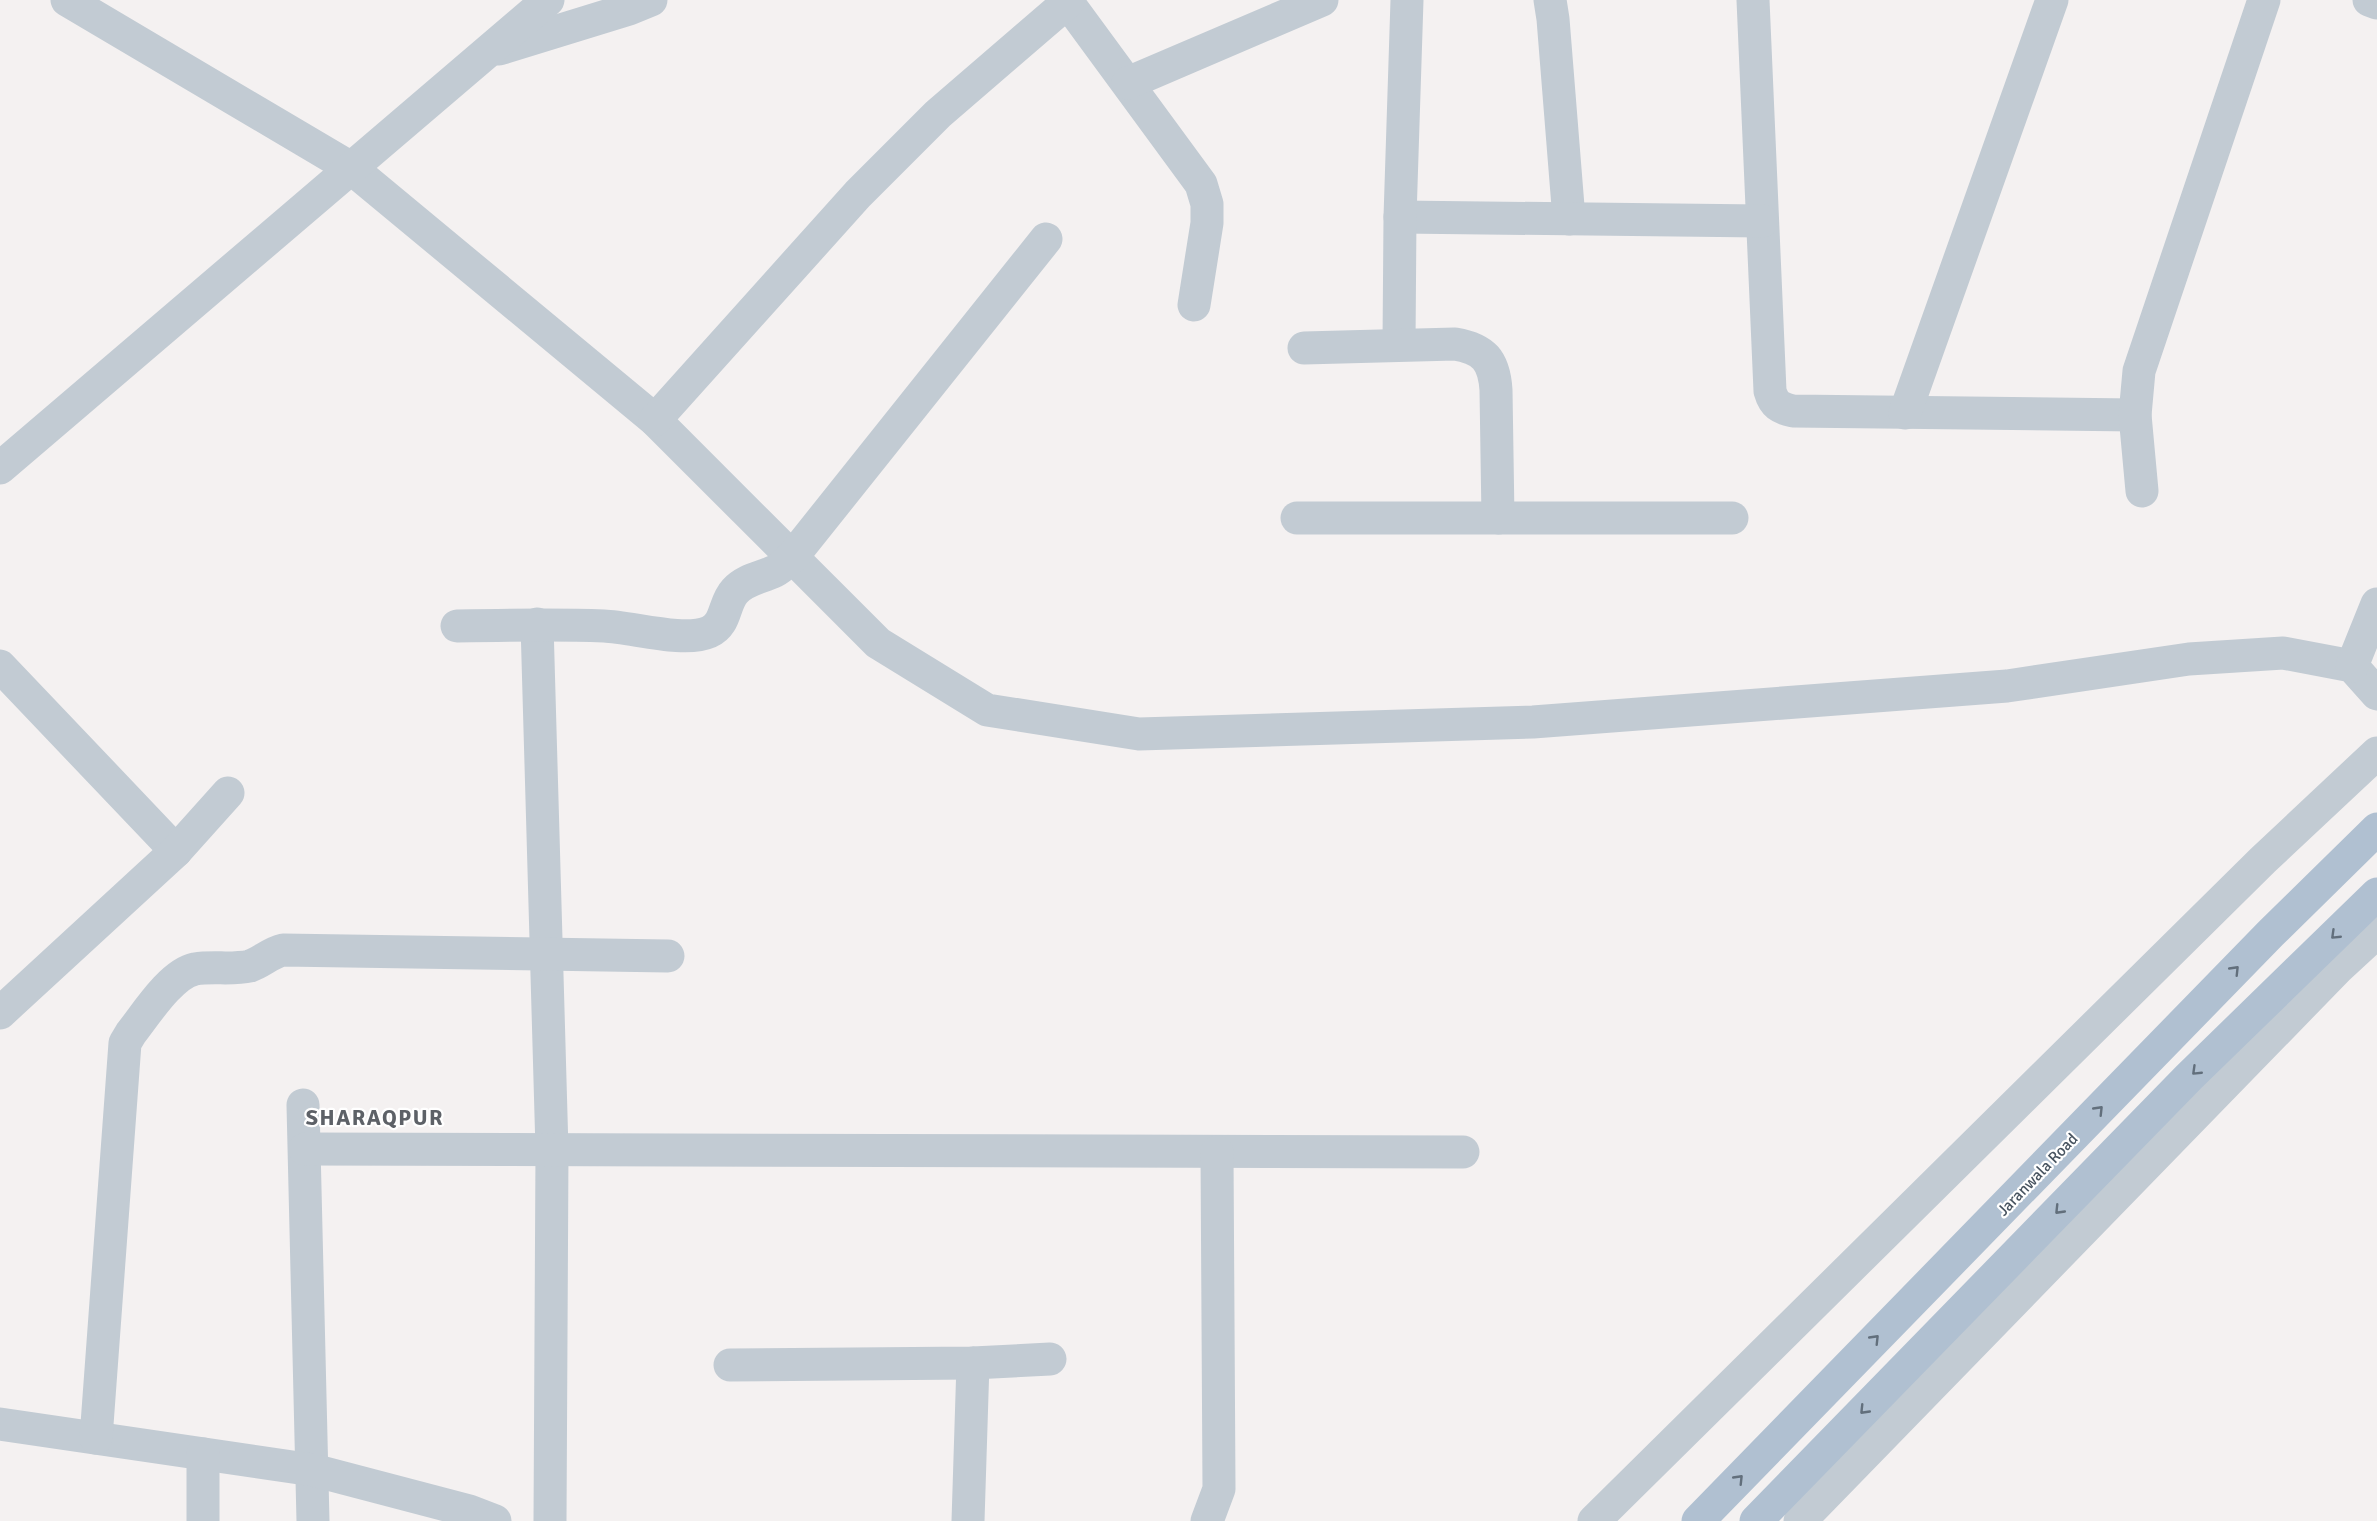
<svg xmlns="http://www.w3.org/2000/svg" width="2377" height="1521" viewBox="0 0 2377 1521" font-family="Signika,sans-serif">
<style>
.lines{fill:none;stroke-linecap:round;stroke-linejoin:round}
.minor{stroke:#c2cbd3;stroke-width:33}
.major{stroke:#b0c0d1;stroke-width:33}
.oneway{stroke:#626f7c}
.labels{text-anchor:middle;stroke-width:4.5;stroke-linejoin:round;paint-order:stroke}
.street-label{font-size:16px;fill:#485460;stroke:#fff}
.district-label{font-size:22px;font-weight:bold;letter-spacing:1.5px;fill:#5d6167;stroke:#fff}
</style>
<rect width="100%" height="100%" fill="#f4f1f1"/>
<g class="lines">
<g class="minor">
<polyline points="67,0 351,168 655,420 878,643 987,710 1139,734 1533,722 2007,686 2189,659 2283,653 2352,666 2377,694"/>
<polyline points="1066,0 1201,184 1207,204 1207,223 1194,305"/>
<polyline points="1550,0 1553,19 1569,219"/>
<path d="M1753,0L1770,391C1774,405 1780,408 1793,411L2135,415"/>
<polyline points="2369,0 2377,3"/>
<polyline points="499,49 629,9 651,0"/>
<polyline points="1128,83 1322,0"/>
<polyline points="1400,217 1762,221"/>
<polyline points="1399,344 1400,217 1407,0"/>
<path d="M1304,348L1455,344C1484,349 1494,360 1496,390L1498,518"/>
<polyline points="1905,413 2052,0"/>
<polyline points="655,420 858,194 938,114 1068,2"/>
<polyline points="0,468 548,0"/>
<polyline points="2142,491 2135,415 2139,371 2264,0"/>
<polyline points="1297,518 1732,518"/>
<polyline points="537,624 552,1150 550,1521"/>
<path d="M457,626C506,625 555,624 604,626C632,627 684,643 709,632C727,624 723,604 735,591C746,579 761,578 775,571C782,568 787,561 793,556L1046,239"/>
<polyline points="0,666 176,851"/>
<polyline points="2352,666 2377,604"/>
<polyline points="0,1013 176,851 228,793"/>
<polyline points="303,1105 313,1521"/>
<polyline points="305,1149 1463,1152"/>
<polyline points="730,1365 973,1363 1050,1359"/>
<polyline points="0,1424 313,1470 469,1511 495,1521"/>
<path d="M96,1438L125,1043L131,1033C146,1014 171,974 195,969C213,966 232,970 250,966C262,962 270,953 283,950L668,956"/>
<polyline points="203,1454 203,1521"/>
<polyline points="968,1521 973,1363"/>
<polyline points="1207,1521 1219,1489 1217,1152"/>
<polyline points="1594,1521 2263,860 2377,753"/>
<polyline points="1800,1521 2339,967 2377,932"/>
</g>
<g class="major">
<polyline points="1698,1521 2271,933 2377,829"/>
<polyline points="1756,1521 2189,1077 2377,894"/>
</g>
</g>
<defs><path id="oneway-chevron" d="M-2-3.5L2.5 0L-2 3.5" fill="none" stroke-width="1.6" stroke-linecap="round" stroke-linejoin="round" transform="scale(1.5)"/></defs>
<g class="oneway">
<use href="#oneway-chevron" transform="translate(2335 935) rotate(136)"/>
<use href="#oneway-chevron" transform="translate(2235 970) rotate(-46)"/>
<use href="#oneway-chevron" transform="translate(2196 1071) rotate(136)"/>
<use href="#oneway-chevron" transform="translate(2099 1110) rotate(-46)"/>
<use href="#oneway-chevron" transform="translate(2059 1210) rotate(134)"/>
<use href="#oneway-chevron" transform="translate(1875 1339) rotate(-46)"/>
<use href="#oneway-chevron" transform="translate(1864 1410) rotate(134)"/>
<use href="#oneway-chevron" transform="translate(1739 1479) rotate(-46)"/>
</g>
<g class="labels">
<g class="street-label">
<text transform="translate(2037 1174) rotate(-46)" y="6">Jaranwala Road</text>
</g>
<g class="district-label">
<text x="375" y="1125">SHARAQPUR</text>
</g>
</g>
</svg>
